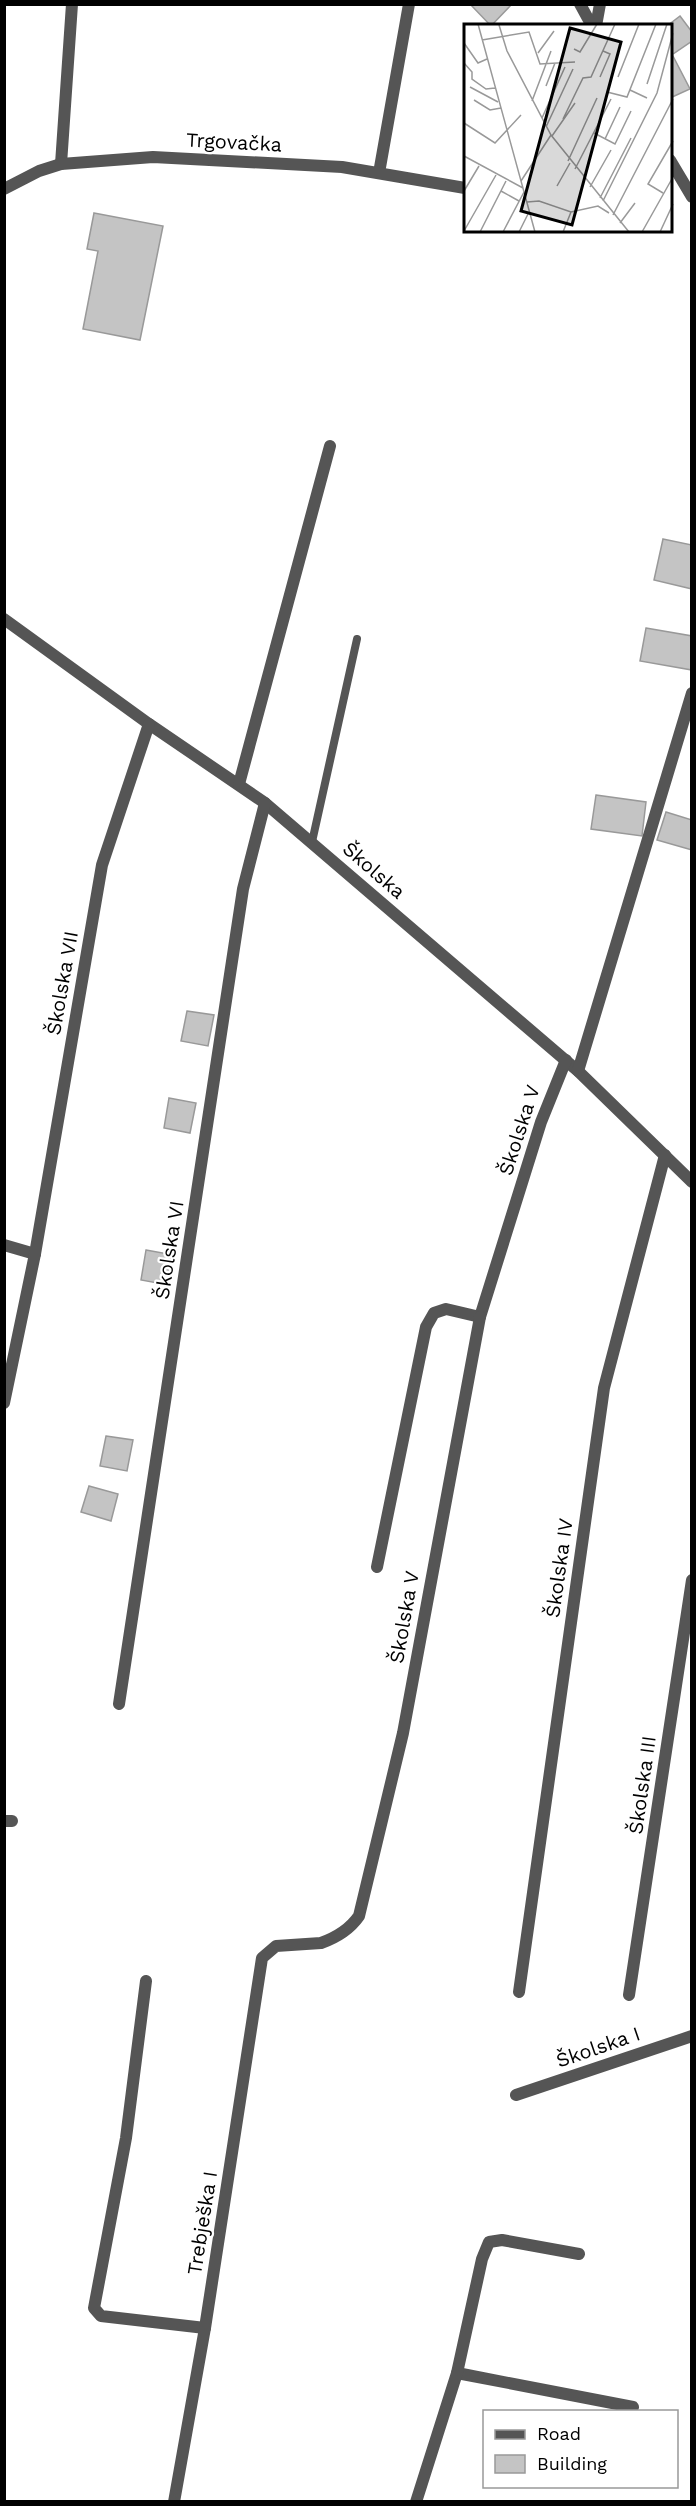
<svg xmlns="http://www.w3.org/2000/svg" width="696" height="2506" viewBox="0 0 696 2506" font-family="'Work Sans',sans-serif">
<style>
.building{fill:#c4c4c4;stroke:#999;stroke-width:1.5}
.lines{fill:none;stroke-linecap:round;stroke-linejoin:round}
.service{stroke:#555;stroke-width:8}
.minor{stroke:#555;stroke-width:12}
.tertiary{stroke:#555;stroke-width:12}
.labels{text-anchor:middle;stroke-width:4.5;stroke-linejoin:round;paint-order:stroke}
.street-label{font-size:20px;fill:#000;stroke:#fff}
.inset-road{fill:none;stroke:#999;stroke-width:1.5}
.view{fill:#000;fill-opacity:0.15;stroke:#000;stroke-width:3}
.inset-edge{fill:none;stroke:#000;stroke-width:3}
</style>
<rect width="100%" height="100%" fill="#fff"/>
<g class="building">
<polygon points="470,4 512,4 491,26"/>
<polygon points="680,16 692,32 692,41 670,56 670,26 667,26"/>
<polygon points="673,56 690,89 670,98 670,58"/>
<polygon points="94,213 163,226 140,340 83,329 98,251 87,249"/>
<polygon points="663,539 692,545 692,589 654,580"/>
<polygon points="646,628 692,636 692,670 640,661"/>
<polygon points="596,795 646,802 642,836 591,829"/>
<polygon points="666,812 692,820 692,850 657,840"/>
<polygon points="187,1011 214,1015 208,1046 181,1041"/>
<polygon points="169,1098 196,1103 190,1133 164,1128"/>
<polygon points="146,1250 174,1255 168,1285 141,1280"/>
<polygon points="106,1436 133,1440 127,1471 100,1466"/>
<polygon points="89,1486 118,1494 111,1521 81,1512"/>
</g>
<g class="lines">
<polyline class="service" points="312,842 357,639"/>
<g class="minor">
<polyline points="596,26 600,4"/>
<polyline points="61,164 72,4"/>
<polyline points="379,173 409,4"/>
<polyline points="4,189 39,171 61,164 153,157 342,167 465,188"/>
<polyline points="4,619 149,724 265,803 578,1071 692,1182"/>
<polyline points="239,784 330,446"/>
<polyline points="578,1071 692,693"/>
<polyline points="4,1245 35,1254"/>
<polyline points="4,1403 35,1254 102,865 149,724"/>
<polyline points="377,1567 426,1327 434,1313 446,1309 480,1317 541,1122 566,1060"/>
<polyline points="119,1704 243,889 265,803"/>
<polyline points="4,1821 12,1821"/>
<polyline points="146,1981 126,2138 94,2308 101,2316 205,2328"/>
<polyline points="519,1992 604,1388 665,1155"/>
<polyline points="629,1995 692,1580"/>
<polyline points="516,2095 692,2036"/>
<polyline points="457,2373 633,2407"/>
<path d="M174,2502L205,2328L262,1958L276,1946L321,1943C335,1938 350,1929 359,1916L403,1733L480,1317"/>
<polyline points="416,2502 457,2373 482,2259 489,2242 502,2240 579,2254"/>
</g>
<g class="tertiary">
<polyline points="580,4 592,26"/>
<polyline points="670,160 692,197"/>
</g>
</g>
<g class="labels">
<g class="street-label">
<text transform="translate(234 142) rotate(3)" y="7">Trgovačka</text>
<text transform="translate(374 870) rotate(41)" y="7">Školska</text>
<text transform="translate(62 983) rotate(-80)" y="7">Školska VII</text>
<text transform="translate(519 1130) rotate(-72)" y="7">Školska V</text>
<text transform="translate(169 1250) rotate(-81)" y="7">Školska VI</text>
<text transform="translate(559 1568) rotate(-82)" y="7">Školska IV</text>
<text transform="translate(404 1617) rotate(-80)" y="7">Školska V</text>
<text transform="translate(642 1785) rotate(-82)" y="7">Školska III</text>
<text transform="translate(598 2047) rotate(-19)" y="7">Školska I</text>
<text transform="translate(202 2223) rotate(-81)" y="7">Trebješka I</text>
</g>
</g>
<g transform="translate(464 24)">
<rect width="208" height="208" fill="#fff"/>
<path class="inset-road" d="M14,0L71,208M35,1L43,27L87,111L165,208M18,16L65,8L76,40L111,38M0,19L14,39L23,35M110,25L116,28L133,0M74,29L90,7M0,39L8,48V55L22,65L31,64M136,53L146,30L139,27M154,53L175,0M183,60L203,0M82,62L91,39M6,63L34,78M166,66L183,74M143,68L163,73L192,0M10,76L26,86L37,84M68,77L87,27M78,94L101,43M99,95L119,54L127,53L151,0M0,99L31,119L57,91M82,103L109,45M130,109L151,120L167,87M88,112L111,79M141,115L156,83M0,132L59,164M104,137L133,74M111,145L147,75M57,157L87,111M93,162L106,139M126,163L147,126M0,167L15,142M37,167L55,177M199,169L184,160L209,117M136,174L167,114M139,177L193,69L209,9M63,178L75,177L107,188L134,182L145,189M149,191L209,75M156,199L171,179M0,207L32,151M16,208L42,157M39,208L60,168M55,208L65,188M99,208L107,188M178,208L209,153M196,208L209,180"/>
<path class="view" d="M106,4L157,18L108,201L57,187Z"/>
<rect width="208" height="208" class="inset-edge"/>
</g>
<rect width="696" height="2506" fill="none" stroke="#000000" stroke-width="12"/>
<rect x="483" y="2410" width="195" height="78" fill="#ffffff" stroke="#999999" stroke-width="1.5"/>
<rect x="495" y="2430" width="30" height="9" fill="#555555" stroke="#999999" stroke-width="1.5"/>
<text x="537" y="2440" font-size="18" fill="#000000">Road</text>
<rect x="495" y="2455" width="30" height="18" fill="#c4c4c4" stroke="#999999" stroke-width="1.5"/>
<text x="537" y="2470" font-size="18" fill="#000000">Building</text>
</svg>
